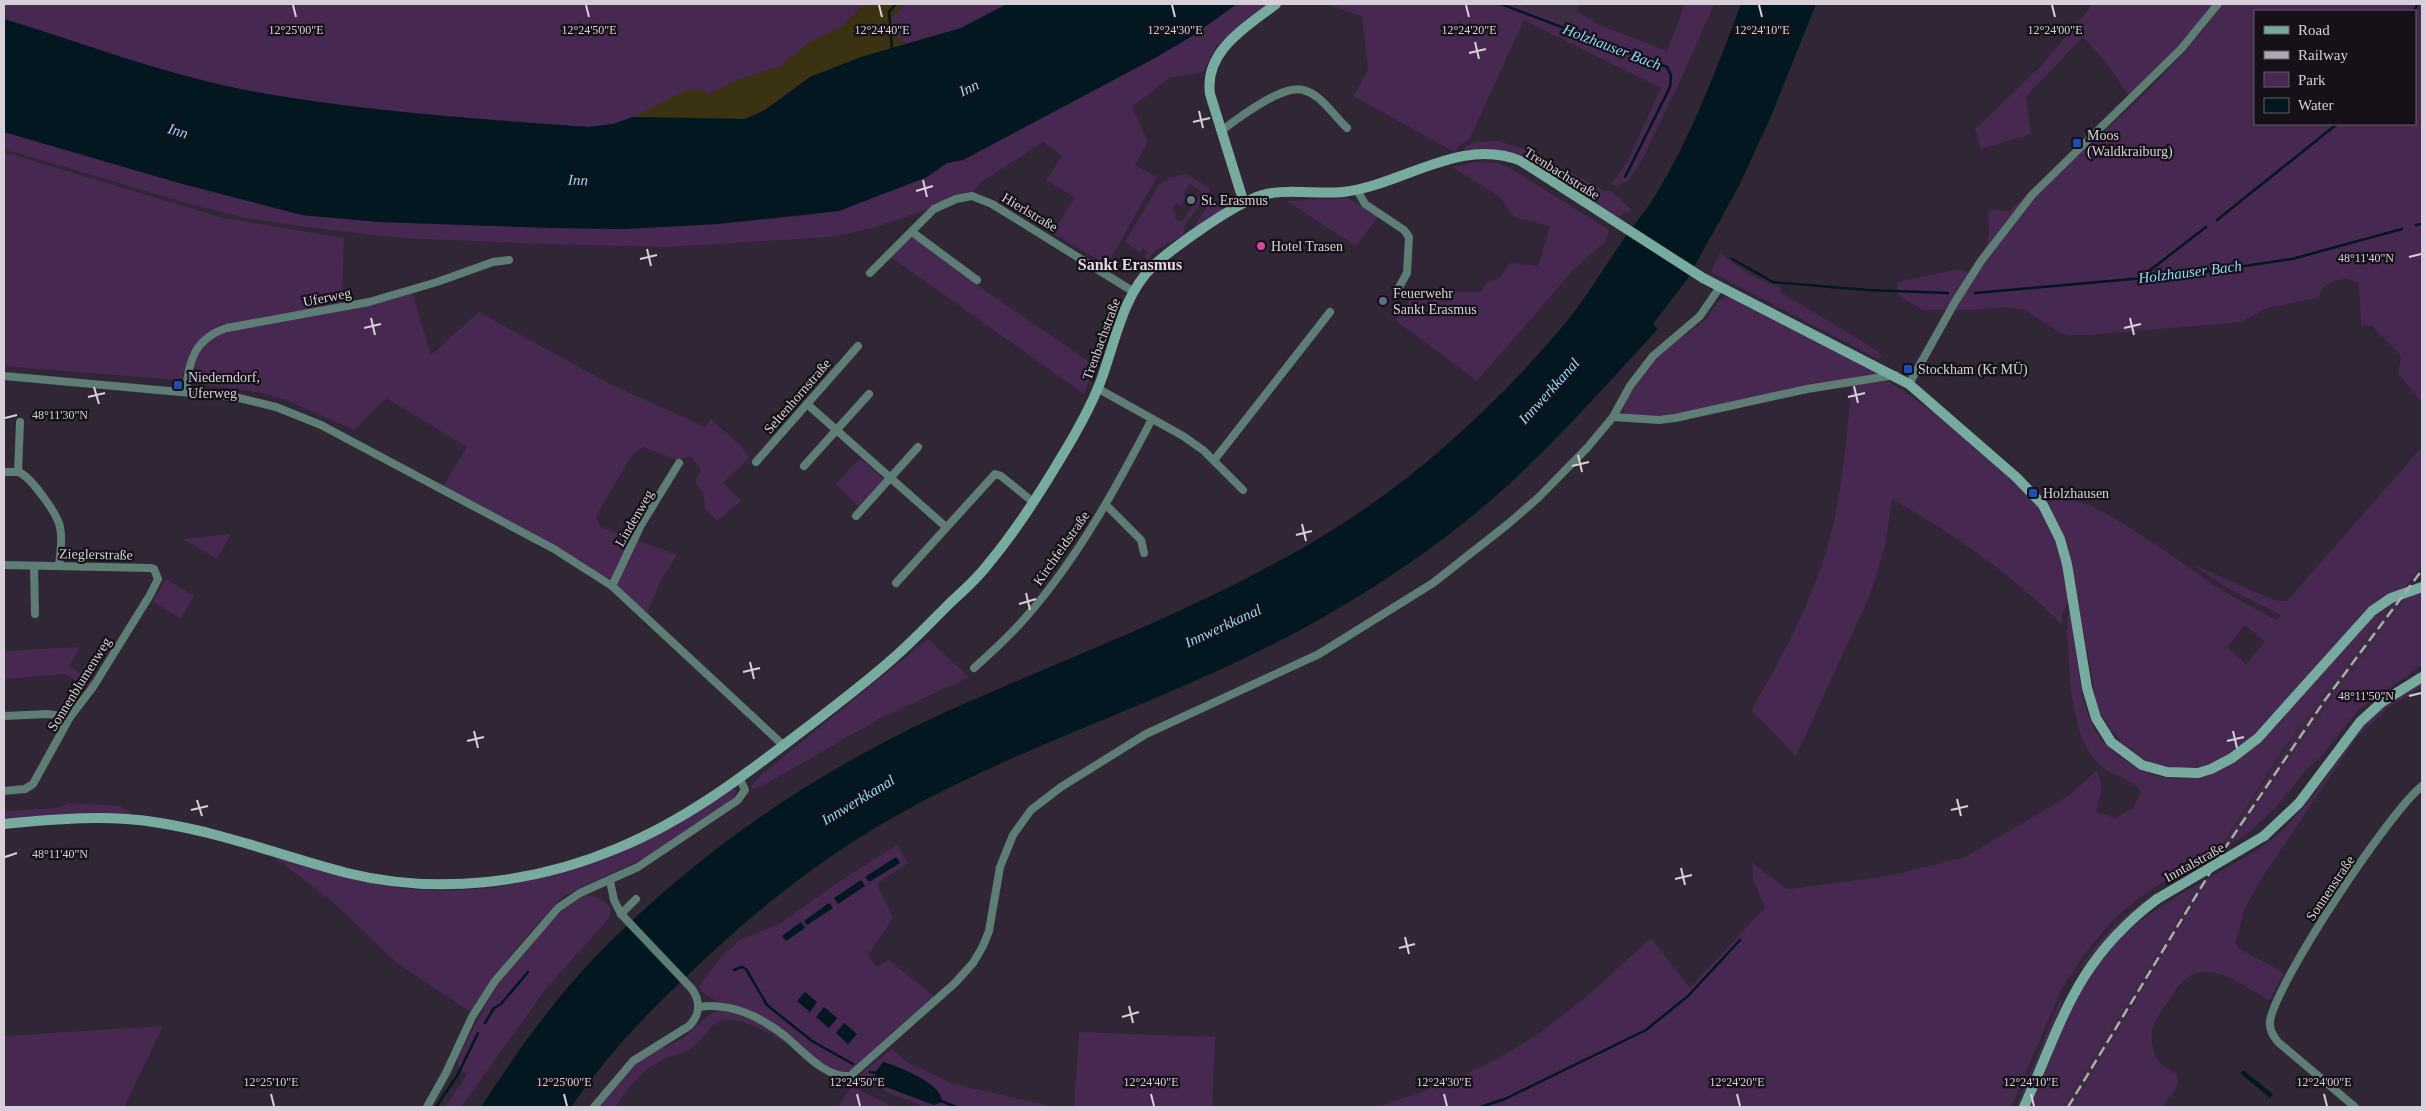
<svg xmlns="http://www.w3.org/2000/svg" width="2426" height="1111" viewBox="0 0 2426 1111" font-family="'Times New Roman',serif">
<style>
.built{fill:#3c2d41}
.green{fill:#462851;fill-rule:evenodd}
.sand{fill:#3a3211}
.water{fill:#021720}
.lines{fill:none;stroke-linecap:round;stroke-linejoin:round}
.stream{stroke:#021720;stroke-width:2.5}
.street{stroke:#5d7d75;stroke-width:8}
.secondary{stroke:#78aba0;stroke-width:10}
.rail{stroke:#afa7b2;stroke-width:2.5;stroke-dasharray:10 5;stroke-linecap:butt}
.secondary-bridge{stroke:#78aba0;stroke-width:10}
.ticks{fill:none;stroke:#d7d0da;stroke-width:2}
.transit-dot{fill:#1a4fb4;stroke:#161118;stroke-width:2}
.worship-dot{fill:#6b7280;stroke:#161118;stroke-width:2}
.hotel-dot{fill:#d1479c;stroke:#161118;stroke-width:2}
.service-dot{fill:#5c6f8a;stroke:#161118;stroke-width:2}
.labels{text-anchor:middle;stroke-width:4.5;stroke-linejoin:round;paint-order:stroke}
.poi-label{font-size:14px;fill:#d7d0da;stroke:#161118;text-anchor:start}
.street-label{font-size:14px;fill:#d7d0da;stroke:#161118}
.water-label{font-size:15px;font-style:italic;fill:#8ddcfe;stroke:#161118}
.quarter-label{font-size:16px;font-weight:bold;fill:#e6d8eb;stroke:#161118}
.ticks-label{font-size:12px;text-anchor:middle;fill:#d7d0da;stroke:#161118;stroke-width:4.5;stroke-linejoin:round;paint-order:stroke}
</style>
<rect width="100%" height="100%" fill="#312635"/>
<g class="built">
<polygon points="1518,4 1580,4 1571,25"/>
<polygon points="2405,598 2289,758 2231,844 2217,853 2320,697 2392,603"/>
<polygon points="2209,878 2072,1107 2064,1107 2200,883"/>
</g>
<g class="green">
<path d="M4,4H864L843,26L810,42L781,66L736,81L707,95L613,124L588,127C475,118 361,111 250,91C167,75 85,44 4,19Z"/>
<polygon points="905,4 1007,4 961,28 906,44 893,32 892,18"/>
<polygon points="1237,4 1271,4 1217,45 1203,72 1169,78 1132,107 1148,141 1135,165 1157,177 1107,265 1052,233 1075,198 1046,180 1062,156 1043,142 980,183 973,192 953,196 926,210 872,228 830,237 667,247 546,244 400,238 291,225 241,217 179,201 4,149 4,132 179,183 302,215 380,222 553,228 625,229 717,224 811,215 927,177 947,163 963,160 1155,58 1192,36"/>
<polygon points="1327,4 1518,4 1571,25 1577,11 1597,24 1667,51 1685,4 1714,4 1681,79 1643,158 1629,180 1617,186 1611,184 1627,162 1661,88 1524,20 1470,138 1460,145 1455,152 1353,96 1368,71 1362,16"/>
<polygon points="2093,4 2213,4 2175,52 2129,96 2105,61 2083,37 2026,96 2031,134 1981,149 1975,129 2041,66"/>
<path d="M2223,4H2422V402L2398,374L2401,356L2372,326L2361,325L2359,284C2345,274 2334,280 2322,288L2319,297L2267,308L2241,322L2089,335H2067L2058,332L2026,310L2005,307L1972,310H1923L1898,295L1897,282L1961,269L1975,276L1989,236L1988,211L1993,209L2009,212L2035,186L2046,184C2108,128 2174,72 2223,4ZM2255,11H2415V124H2255Z"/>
<polygon points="1498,141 1533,152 1605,191 1611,191 1632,210 1616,218 1519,156 1495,149 1465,151 1464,149 1466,146 1476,142"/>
<polygon points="4,152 224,218 344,238 342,304 205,335 190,352 182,379 178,380 4,366"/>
<polygon points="1473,162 1499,163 1510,168 1609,230 1606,241 1574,269 1477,381 1395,320 1416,291 1481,292 1487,282 1500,278 1510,263 1538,266 1550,226 1514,217 1499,196 1452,167"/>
<path d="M1186,174L1211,189L1185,225L1183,235L1155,251L1148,259L1145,257L1148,252L1143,248L1140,253L1125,242L1159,185L1169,178ZM1190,184L1202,192L1183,220L1179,221L1175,219L1176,213L1172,209L1177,203L1180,206L1187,197L1183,194Z"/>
<polygon points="1348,198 1378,217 1356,246 1287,201"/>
<polygon points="1211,199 1223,207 1220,212 1193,229"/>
<polygon points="912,234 984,290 1094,365 1084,394 891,257"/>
<path d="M1720,253C1739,268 1757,280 1780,287V292L1878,351L1882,356L1878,359L1711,272Z"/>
<path d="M412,293L431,355L479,312L612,385L706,427L711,419L742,447L749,458L723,483L741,501L717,521L705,508L703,492L695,483L701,469L691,457L677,460L643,447L632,455L599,511L596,518L601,527L677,555L660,582L647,613C587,557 515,524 443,486L467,447L386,398L354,430L286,400L263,393L194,383C188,371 196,347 207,340C213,336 220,334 226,331Z"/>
<path d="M1725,297L1732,298L1883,376L1685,414C1670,415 1637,421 1624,413V405L1633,387L1655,358L1706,319L1718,302Z"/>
<path d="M1889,381L1944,420L2025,490L2040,509L2051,525L2062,557L2069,602L2062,614L2063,626C2012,574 1955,535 1892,499L1885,546L1870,595L1796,756L1751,710C1783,657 1813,599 1830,538C1843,489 1846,435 1852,384Z"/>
<path d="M2422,447V566L2404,588L2389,593L2372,604L2255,733C2243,744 2230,756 2215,762C2162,781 2119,754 2097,706L2068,547L2049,504L2050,498C2087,488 2184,566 2217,587C2236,599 2257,610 2277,620L2281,615L2227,588L2192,564L2276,601H2287ZM2245,625L2265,642L2246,664L2227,647Z"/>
<polygon points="860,458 885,480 860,508 836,484"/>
<polygon points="231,534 217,559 183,539"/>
<polygon points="166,579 194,596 181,619 153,601"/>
<polygon points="2422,591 2422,665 2357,711 2322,756 2307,769 2276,807 2247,834 2231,844 2289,758 2405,598"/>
<path d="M2392,603L2281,753L2217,853L2158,885L2134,902L2117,916L2089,948L2062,988L2011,1107H1375C1441,1088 1505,1061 1559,1018C1592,994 1621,965 1651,938L1690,988L1765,907L1753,880L1752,862L1784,887L1789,889L1888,876L1965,857L2070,795L2097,770L2102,788L2096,812L2115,818L2133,808L2141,792C2130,777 2112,777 2100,765C2067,735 2069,659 2067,617L2070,610C2076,646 2078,694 2093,726C2099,739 2110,749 2121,757C2169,794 2217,780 2259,743L2371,619Z"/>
<polygon points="928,639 969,677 879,719 762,786 752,789 751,786 760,776"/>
<polygon points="80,647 69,666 92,681 88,687 65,674 4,679 4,651"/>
<path d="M2422,682V687L2389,707L2356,738L2258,884L2243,913L2236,942L2238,948L2284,973L2269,1001C2246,987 2207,956 2182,982C2176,988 2172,997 2167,1004C2158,1016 2150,1025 2152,1042C2153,1049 2155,1057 2160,1063C2167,1070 2177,1070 2178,1081C2179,1089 2166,1098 2164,1107H2072L2209,878L2259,849L2283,830L2314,794L2364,724L2385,706Z"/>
<path d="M733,789H735L736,794L732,799L647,857L577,889L560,899L514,951L470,1012L396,962L333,902L270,854C313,867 357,882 402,888C522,902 635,854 733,789Z"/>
<polygon points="69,803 119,806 131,812 130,815 82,813 4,819 4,811 56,808"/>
<path d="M897,845L908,863L877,884L893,918L868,955L877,967L889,960L935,997L853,1070C828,1078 807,1048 787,1037C771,1027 755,1014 738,1007C722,1001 708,1001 698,987L722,956L740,940L779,924L843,879Z"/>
<path d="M2200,883L2064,1107H2029C2055,1046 2077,974 2130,929C2151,911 2176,897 2200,883Z"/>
<path d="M2161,889L2122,921L2076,974C2103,934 2121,916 2161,889Z"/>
<path d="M586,895C596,896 603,899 610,907V917L548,986L461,1107H445L467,1075L458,1067V1058C487,999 526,929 586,895Z"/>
<polygon points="2061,998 2062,1003 2020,1103 2016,1107"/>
<path d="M724,1010L766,1025L799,1051C782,1040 741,1015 722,1020C711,1023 703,1039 694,1046C684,1054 671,1055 660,1061C641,1071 626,1090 615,1107H600C613,1090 627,1067 646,1056C660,1048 678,1044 690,1032C702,1022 707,1012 724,1010Z"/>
<polygon points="163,1026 124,1107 4,1107 4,1036"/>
<polygon points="1079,1032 1215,1037 1212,1107 1074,1107"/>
<path d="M891,1049L910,1064L954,1084L1054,1107H925L887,1092L859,1076ZM883,1062C908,1068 919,1086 934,1105L883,1086L875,1073Z"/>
<polygon points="852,1086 893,1107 838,1107"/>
</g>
<polygon class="sand" points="864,4 905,4 892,18 893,32 906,44 861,57 810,77 765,110 745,119 633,117 687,90 703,89 708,95 736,81 781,66 810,42 843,26"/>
<g class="water">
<path d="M1007,4H1237L1192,36L1155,58L963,160L947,163L927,177L839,211L717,224L625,229L553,228L380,222L302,215L179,183L4,132V19C85,44 167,75 250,91C361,111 475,119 588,127L613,124L633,117L745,119L765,110L810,77L861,57L961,28Z"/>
<path d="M1741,4H1816L1771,116L1739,186L1688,278L1653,324L1658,329C1609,382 1561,436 1507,486C1450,538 1381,585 1313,623C1188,693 1049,735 923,801C835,847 759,906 688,975C645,1015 605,1058 571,1107H481C515,1055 553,1000 597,955C693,856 810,775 935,717C1071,655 1215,605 1342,524C1426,470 1503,398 1567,321C1589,294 1606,264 1626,236C1634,224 1644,213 1652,201C1690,140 1716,71 1741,4Z"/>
<polygon points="896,857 900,863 869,882 865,877"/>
<polygon points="861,880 865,886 838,904 834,898"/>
<polygon points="829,903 833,908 807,925 804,921"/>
<polygon points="801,922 805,928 786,941 782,936"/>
<polygon points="805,992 817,1002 810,1012 797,1001"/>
<polygon points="824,1007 837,1018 829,1028 816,1017"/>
<polygon points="844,1023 857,1034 848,1044 836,1033"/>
<path d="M883,1062C898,1066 943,1084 942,1102L934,1105L883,1086L876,1081L875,1073Z"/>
<polygon points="2243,1070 2273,1094 2270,1098 2240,1073"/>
</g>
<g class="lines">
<g class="stream">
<polyline points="1501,4 1667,67 1671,75 1670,87 1625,177"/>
<polyline points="2414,11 2418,4"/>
<polyline points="892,50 889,12 896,4"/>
<polyline points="2217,220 2337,124"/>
<polyline points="2416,225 2422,224"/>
<polyline points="1732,259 1773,282 1867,290 1948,293"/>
<polyline points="2140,278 2206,227"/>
<polyline points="1975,293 2198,273 2292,259 2402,229"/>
<polyline points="734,970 742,967 746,969 767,1005 812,1041 853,1064"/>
<polyline points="485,1023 494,1008 501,1004 528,972"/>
<polyline points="870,1072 877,1073"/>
<polyline points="939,1100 956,1107"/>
<polyline points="436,1107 457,1076 478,1033"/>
<polyline points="1480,1107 1505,1099 1646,1030 1688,996 1740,940"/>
</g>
<g class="street">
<path d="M1221,131C1237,119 1282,84 1303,90C1321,94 1334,116 1347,128"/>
<polyline points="1357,190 1365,204 1404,230 1409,237 1407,273 1398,289"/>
<polyline points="912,232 977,280"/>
<polyline points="870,273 934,209 956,199 972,196 992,204 1134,292"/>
<polyline points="4,376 235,397 276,407 321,425 554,549 612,586 783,745"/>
<polyline points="1909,384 1955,302 1981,261 2032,195 2181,49 2218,4"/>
<polyline points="1097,388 1183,436 1203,450 1243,490"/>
<path d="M186,392C188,361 195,338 227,328L369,302L437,282L493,262L509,260"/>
<polyline points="807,404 946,527"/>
<polyline points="1613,417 1630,386 1653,356 1700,316 1720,287"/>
<path d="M20,422L18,472C30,475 58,515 60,527C63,539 60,554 59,566"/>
<polyline points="1215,459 1330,312"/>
<polyline points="756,462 858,346"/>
<polyline points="804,466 869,394"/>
<polyline points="4,472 18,472"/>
<polyline points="1106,505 1141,540 1144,553"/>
<polyline points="856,516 918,447"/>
<polyline points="4,565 150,568 154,569 158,579 150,595 93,687 70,717 33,784 25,789 4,791"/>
<polyline points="34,566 35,614"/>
<polyline points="896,583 995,474 1001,476 1032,501"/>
<polyline points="612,586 641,525 679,463"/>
<path d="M974,668C992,652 1010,636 1026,617C1078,558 1116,488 1152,419"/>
<polyline points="4,716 47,714 70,717"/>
<polyline points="621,914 636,899"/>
<path d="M699,1007C730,1002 761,1017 785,1036C803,1051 825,1078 850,1076L955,983L973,963L983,946L989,931L1000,867L1013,835L1031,810L1061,787L1146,734L1319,654L1433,583L1508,524L1538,498L1587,448L1613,417L1659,420L1675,418L1807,389L1895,375"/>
<polyline points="427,1107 446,1073 472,1017 495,981 558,908 580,893 638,867 738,800 745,790 740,779"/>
<path d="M594,1107L633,1061L689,1026C700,1015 701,1002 692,989L621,914L614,900L610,881"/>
<path d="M2355,1107L2278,1042C2273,1036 2269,1030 2270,1021C2276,982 2390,811 2422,786"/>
</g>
<g class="secondary">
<path d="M1244,203L1210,94C1204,51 1246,27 1276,4"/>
<path d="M4,824C55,819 109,814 160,823C224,833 285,857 347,873C437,895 533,884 618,848C684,821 741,778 797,735C831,709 866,683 898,654C916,638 933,620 950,603C964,590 978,578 989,563C1016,531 1040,493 1062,456C1076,433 1090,408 1100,383C1115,344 1122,296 1153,266C1175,246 1225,211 1252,199C1279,186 1314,195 1343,192C1403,185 1461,136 1521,161L1703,278L1909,384L2016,477L2043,505L2060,539L2067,564L2087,688L2096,718L2111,742L2142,765L2167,772L2198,773L2211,769L2232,758L2258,738L2372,611L2391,598L2422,587"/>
<polyline points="2264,836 2299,803 2360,722 2382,702 2422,677"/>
<path d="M2024,1107C2063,1019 2076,960 2157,899"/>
</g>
<polyline class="rail" points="2068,1107 2225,848 2325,700 2422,570"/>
<polyline class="secondary-bridge" points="2157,899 2264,836"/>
</g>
<path class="ticks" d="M293,5L296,17M586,5L589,17M879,5L882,17M1172,5L1175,17M1466,5L1469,17M1759,5L1762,17M2052,5L2055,17M1475,42L1479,59M1469,53L1486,49M1199,111L1203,128M1193,122L1210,118M923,180L927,197M916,191L933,186M647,249L651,266M2409,257L2421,254M640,259L657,255M371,318L375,335M2130,318L2134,335M364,328L381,324M2124,328L2141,324M1854,386L1858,403M94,387L99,404M88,397L105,393M1848,397L1865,393M5,418L17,415M1578,455L1582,472M1572,466L1589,462M1302,524L1306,541M1296,535L1312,531M1026,593L1030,610M1019,604L1036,599M750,662L754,679M743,672L760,668M2409,696L2421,693M474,731L478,748M2233,731L2237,748M467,741L484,737M2227,741L2244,737M1957,799L1961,816M197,800L202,816M191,810L208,806M1951,810L1968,806M5,857L17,853M1681,868L1685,885M1675,879L1692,875M1405,937L1409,954M1399,948L1415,944M1129,1006L1133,1023M1122,1017L1139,1012M271,1094L274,1106M564,1094L567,1106M857,1094L860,1106M1151,1094L1154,1106M1444,1094L1447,1106M1737,1094L1740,1106M2031,1094L2034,1106M2324,1094L2327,1106"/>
<g class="transit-dot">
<rect x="2072" y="138" width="10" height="10" rx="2.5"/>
<rect x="1903" y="364" width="10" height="10" rx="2.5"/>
<rect x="173" y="380" width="10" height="10" rx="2.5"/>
<rect x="2028" y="488" width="10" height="10" rx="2.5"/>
</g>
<circle class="worship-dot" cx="1191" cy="200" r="5"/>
<circle class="hotel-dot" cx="1261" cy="246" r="5"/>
<circle class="service-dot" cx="1383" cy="301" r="5"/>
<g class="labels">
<g class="poi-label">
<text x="2087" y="140">Moos<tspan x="2087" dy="16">(Waldkraiburg)</tspan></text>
<text x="1201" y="205">St. Erasmus</text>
<text x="1271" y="251">Hotel Trasen</text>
<text x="1393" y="298">Feuerwehr<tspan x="1393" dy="16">Sankt Erasmus</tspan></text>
<text x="1918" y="374">Stockham (Kr MÜ)</text>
<text x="188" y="382">Niederndorf,<tspan x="188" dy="16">Uferweg</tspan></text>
<text x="2043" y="498">Holzhausen</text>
</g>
<g class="street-label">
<text transform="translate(1562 173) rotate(32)" y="5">Trenbachstraße</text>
<text transform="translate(1030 212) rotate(31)" y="5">Hierlstraße</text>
<text transform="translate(327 297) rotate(-11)" y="5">Uferweg</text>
<text transform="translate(1101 339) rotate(-70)" y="5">Trenbachstraße</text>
<text transform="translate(797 396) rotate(-49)" y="5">Seltenhornstraße</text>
<text transform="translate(634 518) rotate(-60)" y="5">Lindenweg</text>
<text transform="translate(1061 548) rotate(-55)" y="5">Kirchfeldstraße</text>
<text transform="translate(96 554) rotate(1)" y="5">Zieglerstraße</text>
<text transform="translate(79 684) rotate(-58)" y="5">Sonnenblumenweg</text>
<text transform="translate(2194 862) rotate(-29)" y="5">Inntalstraße</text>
<text transform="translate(2330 888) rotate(-56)" y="5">Sonnenstraße</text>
</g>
<g class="water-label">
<text transform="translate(1612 47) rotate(21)" y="5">Holzhauser Bach</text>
<text transform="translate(969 88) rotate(-25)" y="5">Inn</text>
<text transform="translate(178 131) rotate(17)" y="5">Inn</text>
<text transform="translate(578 180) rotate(3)" y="5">Inn</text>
<text transform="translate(2190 272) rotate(-7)" y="5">Holzhauser Bach</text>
<text transform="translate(1549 391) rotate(-48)" y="5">Innwerkkanal</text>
<text transform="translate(1223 626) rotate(-25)" y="5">Innwerkkanal</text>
<text transform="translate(858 800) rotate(-31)" y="5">Innwerkkanal</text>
</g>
<g class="quarter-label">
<text x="1130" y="270">Sankt Erasmus</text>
</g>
</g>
<g class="ticks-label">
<text x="296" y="34">12°25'00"E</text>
<text x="589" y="34">12°24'50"E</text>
<text x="882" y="34">12°24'40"E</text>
<text x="1175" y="34">12°24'30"E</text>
<text x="1469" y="34">12°24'20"E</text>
<text x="1762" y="34">12°24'10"E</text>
<text x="2055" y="34">12°24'00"E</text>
<text x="2366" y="262">48°11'40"N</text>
<text x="60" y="419">48°11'30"N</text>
<text x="2366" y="700">48°11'50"N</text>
<text x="60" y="858">48°11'40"N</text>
<text x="271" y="1086">12°25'10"E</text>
<text x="564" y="1086">12°25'00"E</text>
<text x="857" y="1086">12°24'50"E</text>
<text x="1151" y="1086">12°24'40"E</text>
<text x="1444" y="1086">12°24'30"E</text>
<text x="1737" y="1086">12°24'20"E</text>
<text x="2031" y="1086">12°24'10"E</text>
<text x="2324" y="1086">12°24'00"E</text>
</g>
<rect width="2426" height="1111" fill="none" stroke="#d7d0da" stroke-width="10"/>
<rect x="2254" y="10" width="162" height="115" fill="#161118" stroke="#635d66"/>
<rect x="2264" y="26" width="25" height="8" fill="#78aba0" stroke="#635d66"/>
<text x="2298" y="35" font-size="15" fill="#d7d0da">Road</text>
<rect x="2264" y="51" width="25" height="8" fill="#afa7b2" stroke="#635d66"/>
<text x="2298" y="60" font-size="15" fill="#d7d0da">Railway</text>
<rect x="2264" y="72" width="25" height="15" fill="#462851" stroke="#635d66"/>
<text x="2298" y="85" font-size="15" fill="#d7d0da">Park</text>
<rect x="2264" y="98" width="25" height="15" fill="#021720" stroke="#635d66"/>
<text x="2298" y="110" font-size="15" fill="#d7d0da">Water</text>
</svg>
